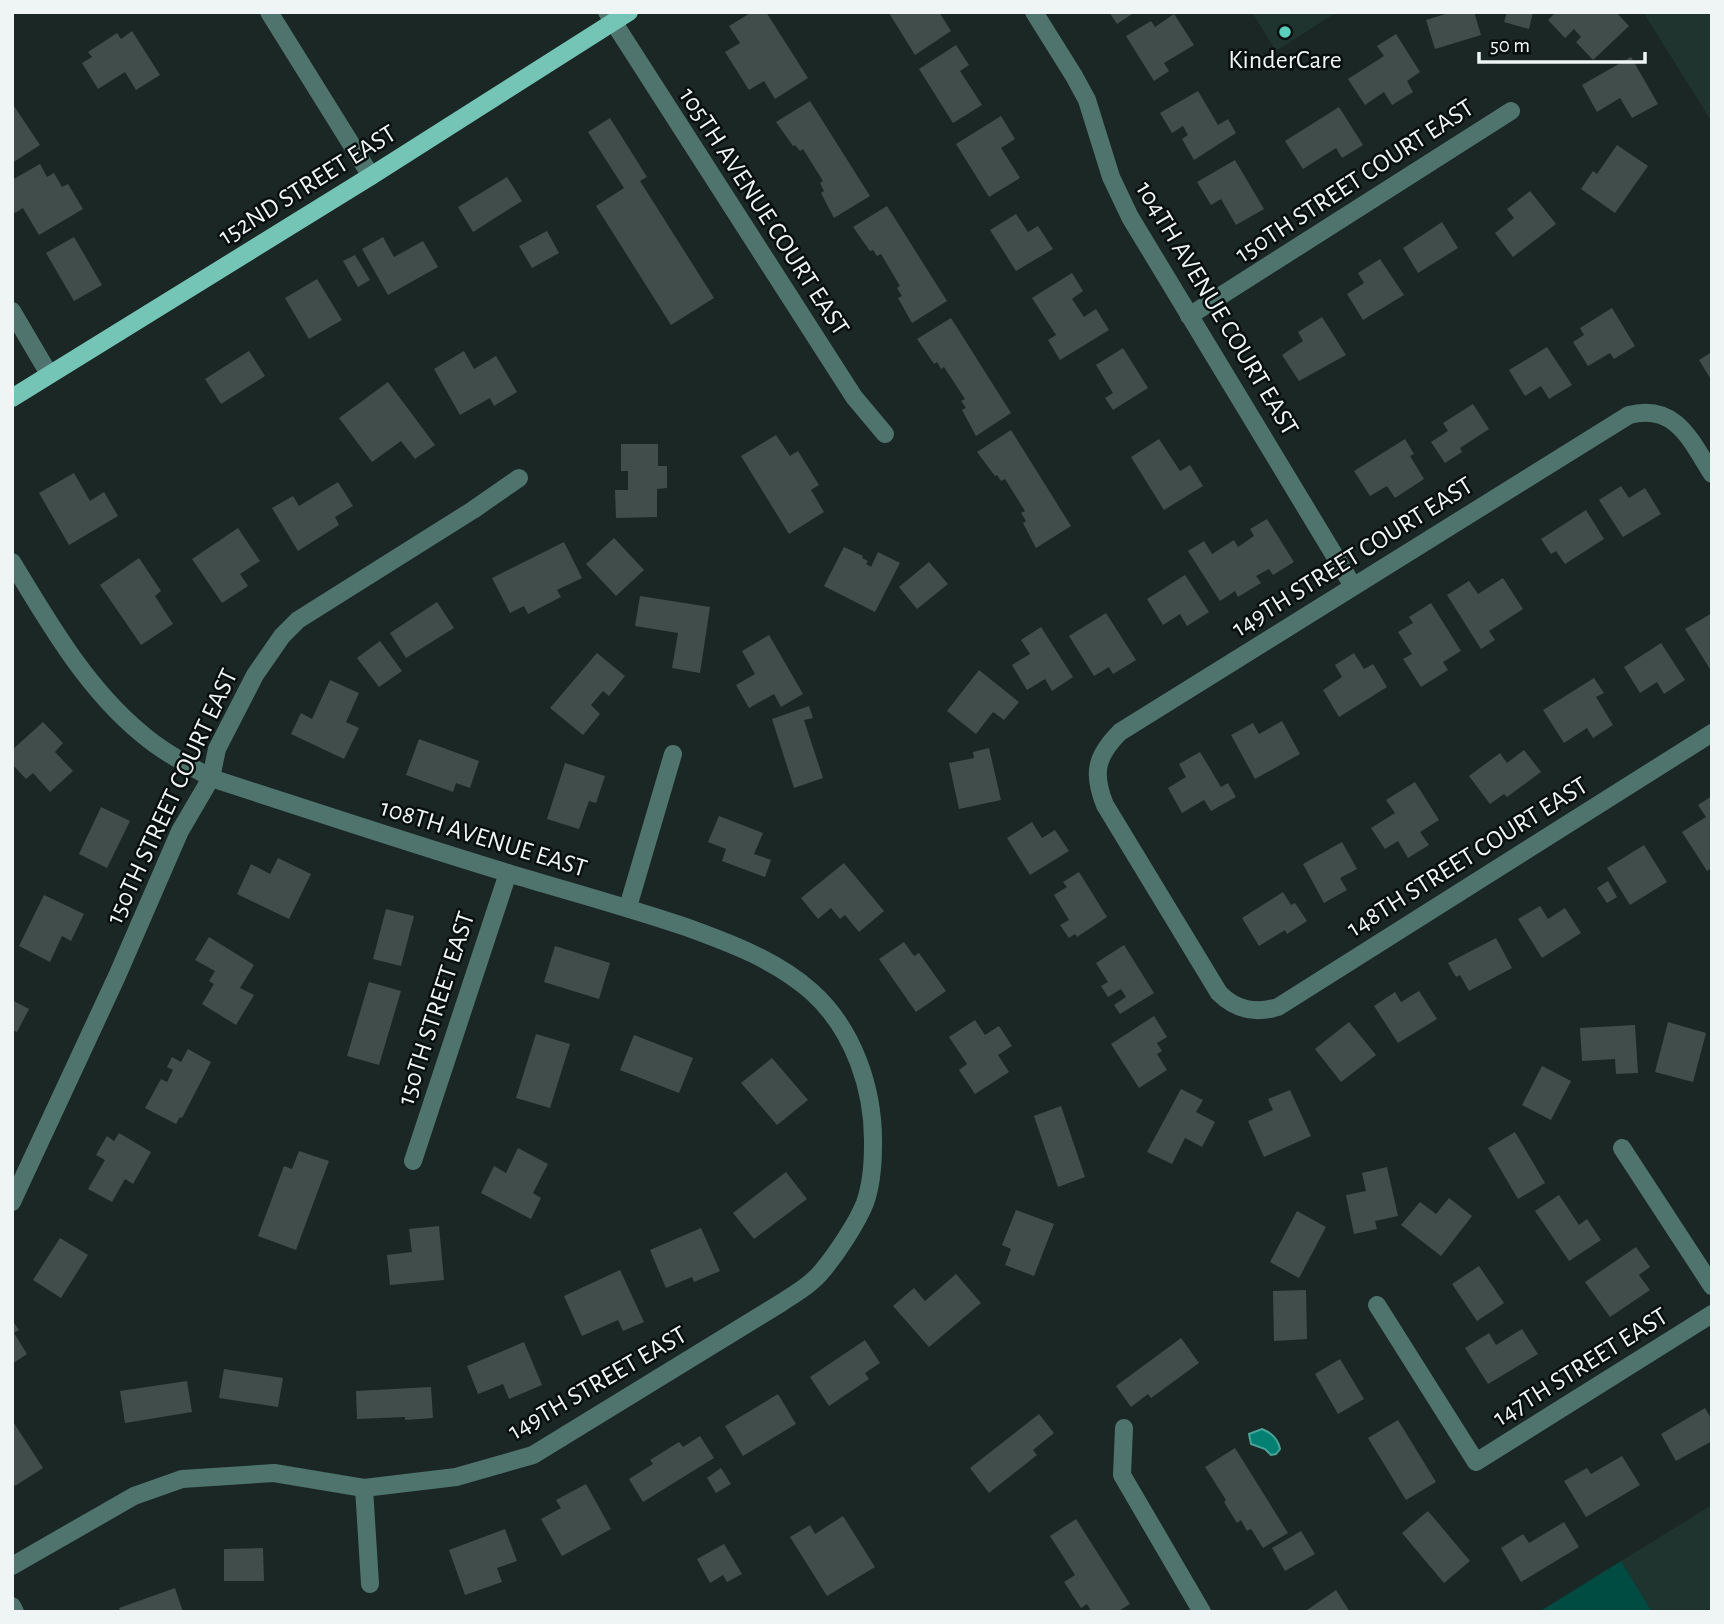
<svg xmlns="http://www.w3.org/2000/svg" width="1724" height="1624" viewBox="0 0 1724 1624" font-family="'Alegreya Sans',sans-serif">
<style>
.built{fill:#1f332f}
.green{fill:#004c43}
.water{fill:#048072;stroke:#4aa399;stroke-width:2}
.building{fill:#404d4a}
.lines{fill:none;stroke-linecap:round;stroke-linejoin:round}
.minor{stroke:#4f746d;stroke-width:18}
.major{stroke:#75c5b7;stroke-width:18}
.poi-dot{fill:#5bcebc;stroke:#090f0e;stroke-width:2.5}
.labels{text-anchor:middle;stroke-width:5;stroke-linejoin:round;paint-order:stroke}
.poi-label{font-size:26px;fill:#eef5f4;stroke:#090f0e}
.street-label{font-size:26px;fill:#eef5f4;stroke:#090f0e}
</style>
<rect width="100%" height="100%" fill="#1b2725"/>
<g class="built">
<polygon points="1252,12 1337,12 1276,51"/>
<polygon points="1643,12 1712,12 1712,122"/>
<polygon points="1712,1505 1712,1612 1652,1612 1621,1561"/>
</g>
<polygon class="green" points="1621,1561 1652,1612 1539,1612"/>
<path class="water" d="M1262,1429C1272,1433 1278,1439 1280,1449L1276,1454L1271,1455L1265,1449L1251,1444L1249,1434Z"/>
<g class="building">
<polygon points="752,12 766,12 808,78 775,99 764,81 749,90 725,52 740,43 729,26"/>
<polygon points="890,12 939,12 951,31 915,55 889,13"/>
<polygon points="1109,12 1135,12 1117,24"/>
<polygon points="1452,12 1474,12 1481,35 1435,49 1426,20"/>
<polygon points="1507,12 1533,12 1529,29 1504,22"/>
<polygon points="1556,12 1616,12 1629,26 1593,60 1576,42 1581,37 1574,29 1565,38 1548,20"/>
<polygon points="1174,14 1194,45 1164,63 1169,71 1154,81 1126,36 1151,21 1155,27"/>
<polygon points="132,31 160,75 136,90 125,72 98,89 82,63 92,57 88,52 117,33 121,39"/>
<polygon points="1396,34 1420,72 1407,81 1413,92 1392,105 1384,92 1365,105 1348,79 1384,56 1377,46"/>
<polygon points="956,45 969,65 960,71 982,105 953,123 919,69"/>
<polygon points="1631,57 1658,104 1632,118 1620,98 1597,112 1582,85"/>
<polygon points="1198,91 1218,125 1228,119 1236,133 1194,160 1182,139 1188,135 1183,126 1172,133 1160,113"/>
<polygon points="810,101 870,196 834,218 821,193 824,191 820,183 823,181 803,149 800,151 795,145 793,146 776,122"/>
<polygon points="12,103 40,145 12,163"/>
<polygon points="1339,107 1363,145 1342,158 1336,148 1303,169 1285,141"/>
<polygon points="1001,116 1015,139 1001,148 1020,178 989,197 956,144"/>
<polygon points="610,118 647,177 640,181 714,298 671,325 596,206 624,188 588,132"/>
<polygon points="1617,145 1648,166 1615,213 1581,189 1593,171 1597,174"/>
<polygon points="1235,160 1264,209 1236,225 1221,199 1211,205 1197,182"/>
<polygon points="40,164 47,177 54,173 62,187 68,184 83,209 39,235 23,208 15,213 12,209 12,180"/>
<polygon points="507,177 522,201 473,232 458,207"/>
<polygon points="1530,191 1556,224 1513,257 1495,233 1514,218 1507,209"/>
<polygon points="887,206 947,301 912,323 898,298 902,296 897,288 900,286 881,254 877,256 873,250 870,251 853,227"/>
<polygon points="1016,214 1028,232 1038,226 1053,249 1016,271 990,230"/>
<polygon points="1442,222 1458,248 1418,273 1403,248"/>
<polygon points="547,231 559,253 532,268 519,246"/>
<polygon points="74,237 102,285 74,301 46,253"/>
<polygon points="383,237 394,257 423,241 438,267 388,295 362,249"/>
<polygon points="355,255 370,280 358,287 343,261"/>
<polygon points="1380,259 1404,295 1363,320 1347,294 1364,283 1358,273"/>
<polygon points="1072,273 1083,291 1072,299 1084,317 1096,309 1109,330 1060,360 1048,340 1056,335 1032,298"/>
<polygon points="317,279 342,320 309,339 285,298"/>
<polygon points="1612,308 1635,346 1614,359 1610,353 1588,366 1573,342 1584,335 1580,328"/>
<polygon points="1322,317 1346,355 1299,381 1282,355 1303,341 1298,332"/>
<polygon points="951,318 1011,413 976,436 962,410 966,408 961,401 965,399 944,367 941,369 937,362 934,364 917,339"/>
<polygon points="1547,347 1572,385 1549,399 1541,386 1525,396 1509,370"/>
<polygon points="1123,348 1148,388 1113,410 1105,398 1113,393 1096,365"/>
<polygon points="249,351 265,376 221,404 205,379"/>
<polygon points="464,351 474,369 496,356 517,392 494,406 490,398 460,415 434,369"/>
<polygon points="1712,352 1712,381 1699,360"/>
<polygon points="388,382 435,445 415,459 401,441 372,462 339,418"/>
<polygon points="1473,404 1489,429 1460,448 1462,452 1445,463 1431,442 1448,431 1443,423"/>
<polygon points="1011,430 1071,526 1036,548 1023,523 1026,521 1021,513 1025,511 1005,479 1001,481 997,475 995,476 977,452"/>
<polygon points="776,435 790,456 798,451 819,485 811,490 824,512 789,534 741,456"/>
<polygon points="1159,439 1180,471 1190,465 1203,486 1164,510 1131,457"/>
<polygon points="1405,439 1414,454 1410,456 1424,479 1395,498 1387,486 1370,496 1354,471"/>
<polygon points="621,444 658,444 658,466 667,466 667,488 657,489 657,517 616,518 615,490 628,490 628,471 621,471"/>
<polygon points="74,473 90,501 104,492 118,516 69,545 39,493"/>
<polygon points="338,482 353,506 335,517 339,525 298,551 272,508 293,496 299,506"/>
<polygon points="1621,486 1629,498 1645,488 1661,514 1623,537 1599,500"/>
<polygon points="1586,510 1604,539 1565,564 1556,551 1551,554 1541,539"/>
<polygon points="1267,519 1294,562 1273,575 1269,569 1256,576 1261,583 1238,597 1235,591 1220,601 1188,551 1204,541 1212,554 1234,540 1238,547 1254,536 1250,529"/>
<polygon points="238,528 260,561 240,574 248,586 222,603 192,559"/>
<polygon points="614,538 644,570 616,596 586,564"/>
<polygon points="564,542 582,578 557,590 561,597 528,614 524,606 510,613 492,578"/>
<polygon points="844,547 863,556 862,558 868,561 866,564 871,567 878,552 900,563 875,612 824,586"/>
<polygon points="139,558 161,591 155,596 173,624 141,645 100,585"/>
<polygon points="929,562 948,584 917,609 899,587"/>
<polygon points="1185,575 1209,612 1187,626 1180,614 1163,625 1147,599"/>
<polygon points="1503,578 1523,609 1489,631 1495,640 1481,649 1447,595 1469,581 1478,594"/>
<polygon points="640,596 710,607 700,673 672,668 678,633 635,626"/>
<polygon points="437,602 454,628 406,658 390,633"/>
<polygon points="1431,603 1461,651 1443,662 1448,670 1421,687 1403,659 1412,654 1398,632 1413,623 1409,617"/>
<polygon points="1106,613 1136,660 1113,674 1109,667 1094,676 1069,636"/>
<polygon points="1712,613 1712,667 1710,669 1685,629"/>
<polygon points="1041,627 1073,677 1052,691 1045,679 1027,690 1012,665 1030,654 1021,640"/>
<polygon points="769,635 803,694 781,707 774,694 749,708 736,685 755,674 742,651"/>
<polygon points="380,641 402,671 379,687 357,658"/>
<polygon points="1661,643 1685,680 1664,694 1657,682 1640,693 1624,667"/>
<polygon points="597,653 625,676 609,696 603,691 591,705 600,714 583,735 550,708"/>
<polygon points="1354,653 1364,669 1373,664 1387,687 1339,717 1323,690 1342,677 1335,665"/>
<polygon points="979,670 1019,702 1004,720 993,712 976,734 947,711"/>
<polygon points="1594,678 1604,693 1596,697 1613,725 1593,738 1587,728 1564,743 1543,710"/>
<polygon points="330,680 359,693 346,722 359,728 344,759 291,734 301,713 312,719"/>
<polygon points="809,706 813,718 804,720 823,778 794,788 772,719"/>
<polygon points="1282,721 1300,754 1255,779 1231,735 1253,723 1259,734"/>
<polygon points="43,722 63,743 55,752 73,771 50,792 33,773 26,779 12,764 12,750"/>
<polygon points="419,739 479,761 470,788 456,783 453,792 406,775"/>
<polygon points="989,748 1001,800 959,809 949,763 974,758 973,752"/>
<polygon points="1524,750 1541,772 1507,797 1504,794 1490,804 1469,776 1500,753 1507,763"/>
<polygon points="1200,752 1221,787 1228,783 1236,797 1211,811 1204,800 1182,813 1168,788 1186,777 1179,764"/>
<polygon points="565,763 605,776 596,803 589,801 579,829 547,819"/>
<polygon points="1415,782 1439,820 1420,832 1429,845 1408,858 1398,841 1385,849 1371,828 1395,813 1386,800"/>
<polygon points="1712,796 1712,868 1707,871 1682,832 1706,817 1698,805"/>
<polygon points="101,807 130,821 107,868 79,854"/>
<polygon points="719,816 763,833 754,854 771,860 765,877 722,861 726,849 708,842"/>
<polygon points="1032,822 1042,838 1055,830 1069,851 1030,875 1007,838"/>
<polygon points="1342,842 1357,869 1340,878 1347,890 1324,903 1303,864"/>
<polygon points="1644,845 1667,882 1630,905 1607,868"/>
<polygon points="278,858 311,874 289,919 237,894 251,864 270,874"/>
<polygon points="844,863 884,911 859,932 845,915 840,919 831,908 818,919 801,898"/>
<polygon points="1079,872 1107,917 1077,937 1075,934 1069,938 1060,925 1069,920 1054,895 1067,887 1063,882"/>
<polygon points="1608,881 1617,897 1607,903 1597,888"/>
<polygon points="1283,892 1291,905 1295,903 1307,921 1287,934 1285,930 1259,946 1242,918"/>
<polygon points="44,895 84,914 71,941 62,936 50,962 19,946"/>
<polygon points="1540,906 1548,919 1565,908 1581,933 1542,958 1518,919"/>
<polygon points="386,909 414,916 401,966 373,959"/>
<polygon points="209,937 254,965 240,988 254,995 236,1025 202,1004 214,984 209,981 215,971 195,960"/>
<polygon points="1496,938 1512,968 1469,991 1460,975 1456,977 1448,963"/>
<polygon points="904,942 914,956 919,953 946,991 916,1012 879,959"/>
<polygon points="1124,945 1154,993 1120,1014 1114,1005 1126,997 1121,989 1108,997 1101,986 1108,982 1096,963"/>
<polygon points="555,946 610,963 599,999 544,982"/>
<polygon points="369,982 401,991 379,1065 347,1056"/>
<polygon points="1419,991 1437,1019 1398,1043 1374,1006 1395,992 1401,1002"/>
<polygon points="12,1000 29,1009 17,1032 12,1030"/>
<polygon points="1154,1016 1167,1037 1157,1043 1162,1051 1157,1054 1167,1070 1139,1088 1111,1044"/>
<polygon points="975,1020 985,1035 999,1026 1012,1046 998,1055 1009,1072 975,1094 959,1070 967,1064 949,1037"/>
<polygon points="1349,1022 1376,1055 1341,1082 1315,1049"/>
<polygon points="1668,1022 1706,1033 1693,1082 1655,1072"/>
<polygon points="1635,1025 1638,1073 1616,1074 1615,1059 1582,1061 1580,1028"/>
<polygon points="536,1034 570,1044 550,1108 516,1098"/>
<polygon points="634,1035 693,1058 679,1093 620,1070"/>
<polygon points="188,1049 211,1062 182,1118 180,1117 176,1124 145,1108 161,1079 167,1082 173,1070 167,1067 172,1057 181,1062"/>
<polygon points="772,1058 808,1100 777,1125 741,1083"/>
<polygon points="1542,1066 1571,1081 1551,1120 1522,1105"/>
<polygon points="1181,1089 1203,1100 1196,1112 1215,1122 1202,1147 1185,1138 1172,1164 1147,1152"/>
<polygon points="1290,1090 1311,1136 1264,1157 1248,1121 1273,1110 1268,1099"/>
<polygon points="1061,1106 1085,1177 1058,1187 1034,1116"/>
<polygon points="1515,1132 1545,1183 1518,1199 1488,1148"/>
<polygon points="119,1133 151,1152 133,1184 125,1179 112,1202 88,1189 105,1160 96,1155 107,1136 114,1141"/>
<polygon points="518,1148 548,1164 533,1193 541,1198 531,1219 481,1193 494,1166 506,1173"/>
<polygon points="299,1151 329,1161 296,1250 258,1236 284,1166 292,1169"/>
<polygon points="1387,1167 1398,1216 1375,1221 1377,1229 1354,1234 1346,1195 1366,1191 1362,1173"/>
<polygon points="786,1172 807,1199 754,1239 733,1213"/>
<polygon points="1559,1195 1579,1225 1587,1219 1601,1240 1569,1261 1535,1211"/>
<polygon points="1449,1198 1472,1216 1441,1256 1401,1225 1420,1202 1436,1214"/>
<polygon points="1016,1210 1054,1224 1034,1276 1005,1265 1011,1249 1002,1245"/>
<polygon points="1297,1211 1326,1227 1299,1278 1270,1262"/>
<polygon points="439,1226 444,1280 390,1285 387,1255 412,1252 409,1229"/>
<polygon points="701,1228 720,1271 694,1282 692,1277 666,1288 650,1250"/>
<polygon points="60,1238 88,1255 61,1298 33,1280"/>
<polygon points="1636,1247 1650,1267 1639,1275 1650,1290 1610,1317 1585,1282"/>
<polygon points="1479,1266 1504,1303 1477,1321 1452,1284"/>
<polygon points="620,1270 644,1322 623,1331 618,1320 582,1336 564,1296"/>
<polygon points="956,1274 981,1303 929,1347 893,1306 914,1288 925,1301"/>
<polygon points="1306,1290 1307,1339 1274,1341 1273,1291"/>
<polygon points="12,1320 19,1330 14,1333 27,1354 12,1364"/>
<polygon points="1522,1329 1538,1354 1488,1384 1465,1348 1489,1333 1496,1345"/>
<polygon points="1181,1338 1199,1363 1151,1398 1148,1394 1131,1407 1116,1386"/>
<polygon points="865,1340 880,1363 865,1373 869,1379 829,1406 810,1377"/>
<polygon points="524,1342 542,1385 509,1399 503,1384 478,1394 467,1366"/>
<polygon points="1340,1359 1364,1399 1338,1414 1315,1374"/>
<polygon points="224,1369 283,1378 278,1407 219,1398"/>
<polygon points="187,1381 192,1412 125,1423 120,1391"/>
<polygon points="431,1387 433,1418 405,1420 405,1417 357,1419 356,1391"/>
<polygon points="778,1394 796,1424 743,1456 725,1426"/>
<polygon points="1705,1408 1712,1420 1712,1441 1676,1461 1661,1434"/>
<polygon points="1039,1414 1054,1433 1033,1450 1037,1455 989,1493 970,1468"/>
<polygon points="12,1420 43,1468 15,1486 12,1481"/>
<polygon points="1398,1420 1436,1482 1406,1500 1368,1438"/>
<polygon points="700,1436 714,1458 643,1502 629,1479 653,1464 650,1460 679,1442 683,1447"/>
<polygon points="1235,1448 1288,1533 1263,1548 1251,1529 1247,1531 1241,1520 1237,1523 1224,1502 1226,1500 1205,1467"/>
<polygon points="1622,1456 1640,1485 1586,1517 1564,1481 1587,1468 1591,1474"/>
<polygon points="721,1468 731,1484 716,1493 707,1478"/>
<polygon points="586,1484 611,1529 562,1556 541,1519 561,1508 556,1500"/>
<polygon points="1428,1511 1470,1561 1444,1583 1402,1533"/>
<polygon points="843,1516 875,1567 827,1596 790,1537 810,1525 815,1534"/>
<polygon points="1076,1519 1130,1604 1117,1612 1092,1612 1087,1604 1081,1608 1064,1582 1075,1575 1050,1536"/>
<polygon points="1564,1522 1579,1547 1521,1582 1501,1548 1523,1534 1529,1543"/>
<polygon points="505,1529 517,1561 497,1568 502,1582 465,1595 449,1550"/>
<polygon points="1301,1531 1315,1554 1285,1571 1272,1548"/>
<polygon points="724,1544 742,1574 727,1582 723,1575 710,1583 697,1559"/>
<polygon points="263,1548 264,1581 224,1581 224,1549"/>
<polygon points="175,1588 183,1612 121,1612 119,1608"/>
<polygon points="1336,1590 1350,1612 1308,1612 1307,1610"/>
</g>
<g class="lines">
<g class="minor">
<polyline points="269,12 371,176"/>
<polyline points="607,12 854,397 885,434"/>
<polyline points="1034,12 1074,76 1087,100 1111,177 1130,217 1353,586"/>
<polyline points="12,311 49,374"/>
<polyline points="1189,316 1511,111"/>
<path d="M1712,474C1691,441 1676,403 1629,415L1120,732C1096,756 1092,773 1105,805L1219,993C1236,1010 1255,1014 1278,1007L1712,733"/>
<path d="M12,562C49,623 86,688 142,734C163,752 187,764 211,778C310,810 409,843 508,873C568,891 627,907 686,927C730,943 776,960 812,992C854,1030 874,1090 873,1145C873,1163 871,1186 865,1203C857,1223 837,1253 823,1270C812,1284 796,1293 781,1303L533,1455L456,1477L364,1488L274,1473L182,1479L134,1496L12,1566"/>
<polyline points="628,907 673,754"/>
<polyline points="1622,1148 1712,1286"/>
<polyline points="413,1161 508,873"/>
<polyline points="12,1202 117,976 180,831 211,778 217,749 255,675 282,636 298,620 473,510 519,478"/>
<polyline points="1377,1305 1476,1462 1712,1314"/>
<polyline points="1124,1428 1122,1475 1202,1612"/>
<polyline points="364,1488 370,1584"/>
<polyline points="12,1606 15,1612"/>
</g>
<polyline class="major" points="12,398 371,176 629,12"/>
</g>
<circle class="poi-dot" cx="1285" cy="32" r="7"/>
<g class="labels">
<g class="poi-label">
<text x="1285" y="68">KinderCare</text>
</g>
<g class="street-label">
<text transform="translate(1354 180) rotate(-33)" y="9">150TH STREET COURT EAST</text>
<text transform="translate(307 184) rotate(-32)" y="9">152ND STREET EAST</text>
<text transform="translate(765 211) rotate(57)" y="9">105TH AVENUE COURT EAST</text>
<text transform="translate(1218 308) rotate(59)" y="9">104TH AVENUE COURT EAST</text>
<text transform="translate(1352 556) rotate(-32)" y="9">149TH STREET COURT EAST</text>
<text transform="translate(171 796) rotate(-65)" y="9">150TH STREET COURT EAST</text>
<text transform="translate(484 837) rotate(17)" y="9">108TH AVENUE EAST</text>
<text transform="translate(1467 856) rotate(-32)" y="9">148TH STREET COURT EAST</text>
<text transform="translate(435 1008) rotate(-72)" y="9">150TH STREET EAST</text>
<text transform="translate(1580 1366) rotate(-32)" y="9">147TH STREET EAST</text>
<text transform="translate(597 1382) rotate(-30)" y="9">149TH STREET EAST</text>
</g>
</g>
<rect width="1724" height="1624" fill="none" stroke="#eef5f4" stroke-width="28"/>
<path d="M1479 52v10h166v-10" fill="none" stroke="#eef5f4" stroke-width="3.5"/>
<text x="1490" y="52" font-size="21" fill="#eef5f4" stroke="#090f0e" stroke-width="5" paint-order="stroke">50 m</text>
</svg>
